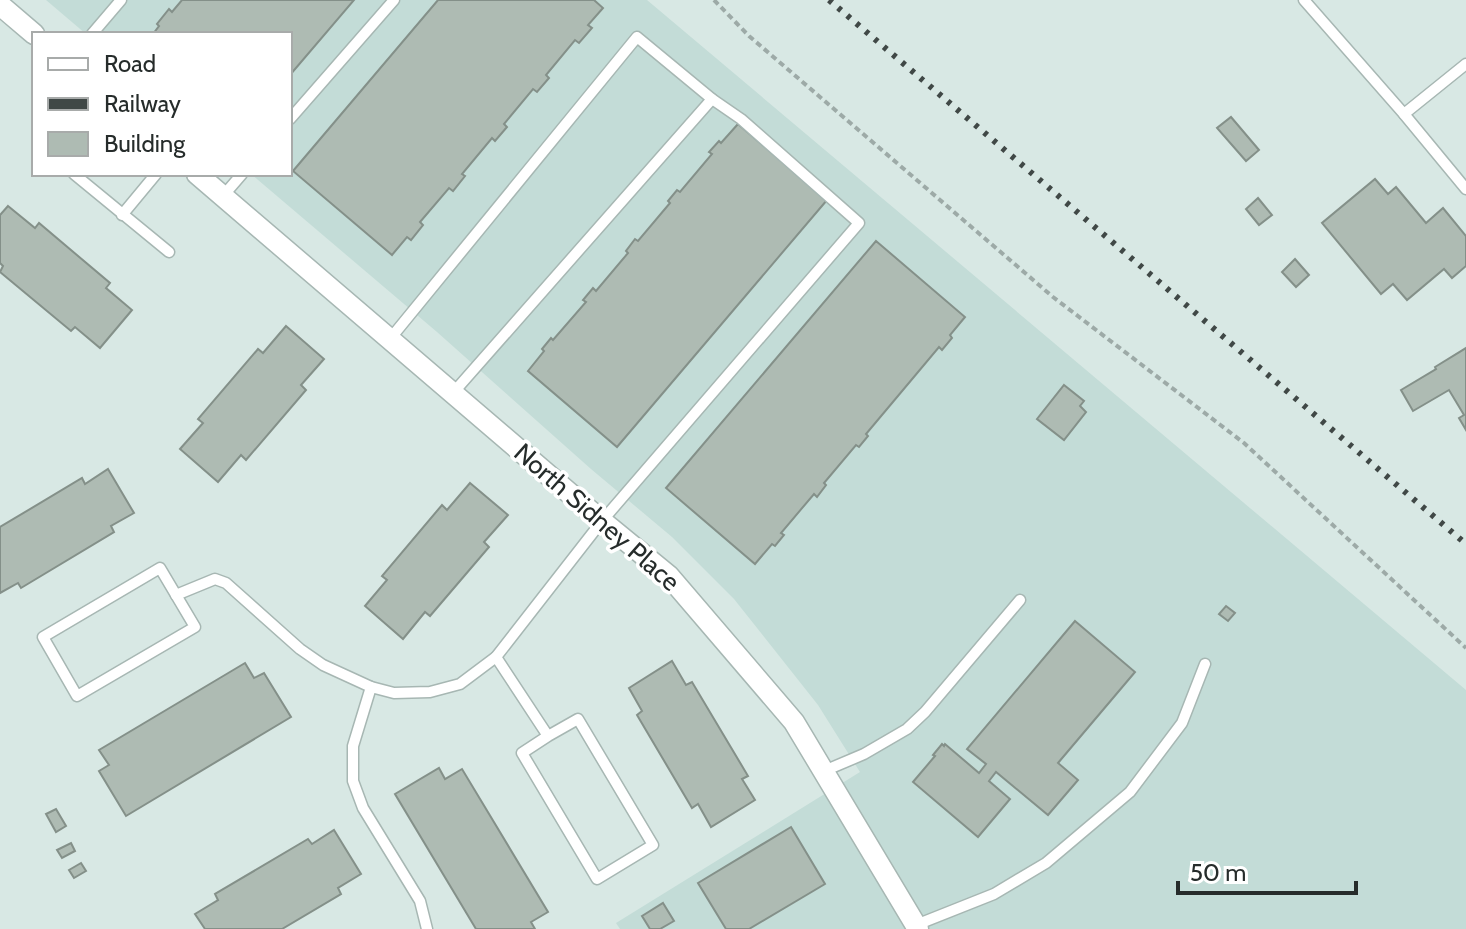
<svg xmlns="http://www.w3.org/2000/svg" width="1466" height="929" viewBox="0 0 1466 929" font-family="Cabin,sans-serif">
<style>
.built{fill:#c3dcd7}
.building{fill:#aebbb3;stroke:#849089;stroke-width:2}
.lines{fill:none;stroke-linecap:round;stroke-linejoin:round}
.service-casing{stroke:#a7b7b3;stroke-width:13}
.minor-casing{stroke:#a7b7b3;stroke-width:23}
.path{stroke:#9daaa7;stroke-width:4;stroke-dasharray:6 4;stroke-linecap:butt}
.service{stroke:#fff;stroke-width:10}
.minor{stroke:#fff;stroke-width:20}
.rail{stroke:#404846;stroke-width:6;stroke-dasharray:4 8;stroke-linecap:butt}
.labels{text-anchor:middle;stroke-width:7;stroke-linejoin:round;paint-order:stroke}
.street-label{font-size:26px;fill:#262c2b;stroke:#fff}
</style>
<rect width="100%" height="100%" fill="#d8e8e4"/>
<polygon class="built" points="46,0 647,0 1466,690 1466,929 620,929 616,923 860,772 818,705 734,599 672,537 591,469 437,332 251,174 290,174 290,34 86,34"/>
<g class="building">
<polygon points="182,0 354,0 290,75 290,34 153,34 159,26 157,24 169,9 172,12"/>
<polygon points="438,0 594,0 603,8 588,25 592,28 579,43 575,40 546,75 549,78 537,92 533,89 504,124 507,127 495,141 492,138 462,174 465,176 453,191 449,188 420,222 423,225 411,240 407,237 392,255 293,171"/>
<polygon points="1231,117 1259,150 1246,161 1217,128"/>
<polygon points="738,124 827,200 617,447 528,371 544,351 542,349 551,338 553,340 586,302 583,300 593,288 596,291 628,253 626,251 635,239 638,241 670,203 668,201 677,190 680,192 712,154 709,152 719,141 721,143"/>
<polygon points="1375,179 1388,194 1396,187 1426,223 1443,208 1466,236 1466,266 1452,278 1444,269 1407,300 1393,284 1381,294 1322,223"/>
<polygon points="1258,198 1272,215 1259,225 1246,209"/>
<polygon points="8,206 35,228 39,223 110,283 106,288 132,310 100,348 75,327 71,331 0,272 3,266 0,263 0,215"/>
<polygon points="876,241 965,317 950,335 952,338 942,350 939,347 866,434 868,436 859,447 856,445 824,483 826,485 817,497 814,494 781,533 784,535 775,546 772,544 755,564 666,488"/>
<polygon points="1295,259 1309,275 1296,287 1282,272"/>
<polygon points="286,326 324,359 301,385 306,390 246,460 241,455 218,482 180,449 203,423 198,419 258,349 263,353"/>
<polygon points="1466,348 1466,430 1459,418 1464,415 1449,390 1413,411 1401,390 1436,369 1435,367"/>
<polygon points="1064,385 1084,401 1080,406 1086,412 1064,440 1037,419"/>
<polygon points="108,469 134,513 111,526 114,532 21,588 18,583 0,593 0,527 82,478 85,484"/>
<polygon points="470,483 508,515 484,542 489,547 430,616 425,612 403,639 365,606 387,580 382,576 442,505 447,510"/>
<polygon points="1226,606 1235,613 1228,621 1219,614"/>
<polygon points="1075,621 1135,672 1058,763 1078,780 1048,815 996,772 989,781 1010,799 978,837 913,782 935,756 933,755 942,744 944,746 945,744 979,773 986,764 967,749"/>
<polygon points="672,661 686,685 692,682 748,776 742,779 755,800 711,827 698,804 692,808 637,715 642,711 629,688"/>
<polygon points="245,663 254,678 264,673 291,717 126,816 99,771 109,765 99,750"/>
<polygon points="439,768 445,779 462,769 548,912 531,922 535,929 476,929 395,794"/>
<polygon points="56,809 66,826 56,832 46,814"/>
<polygon points="791,827 825,884 749,929 726,929 698,883"/>
<polygon points="334,830 361,874 338,888 341,894 282,929 205,929 195,914 218,900 215,894 308,839 312,844"/>
<polygon points="71,843 75,851 62,858 57,850"/>
<polygon points="81,863 86,871 74,878 69,870"/>
<polygon points="663,903 674,921 660,929 650,929 642,916"/>
</g>
<g class="lines">
<defs>
<g id="service">
<polyline points="1304,0 1404,114"/>
<polyline points="92,34 121,0"/>
<polyline points="1466,64 1404,114 1466,189"/>
<polyline points="290,119 394,0"/>
<polyline points="74,174 169,252"/>
<polyline points="223,196 242,174"/>
<polyline points="122,215 156,174"/>
<polyline points="390,339 637,37 712,99 453,393"/>
<polygon points="160,568 195,627 77,696 43,637"/>
<polyline points="176,595 215,579 226,583 300,649 323,665 371,687 394,693 430,692 460,684 496,657 602,521 859,223 741,119 712,99"/>
<polyline points="496,657 548,736 578,719 653,845 597,879 522,753 548,736"/>
<polyline points="371,687 353,746 353,781 363,808 420,901 427,929"/>
<polyline points="824,771 864,754 907,729 925,712 1020,600"/>
<polyline points="916,925 994,894 1046,863 1130,792 1182,723 1205,664"/>
</g>
<g id="minor">
<polyline points="0,5 34,34"/>
<polyline points="197,174 602,521 669,576 794,722 918,929"/>
</g>
</defs>
<use href="#service" class="service-casing"/>
<use href="#minor" class="minor-casing"/>
<polyline class="path" points="714,0 749,36 1053,297 1244,443 1466,648"/>
<use href="#service" class="service"/>
<use href="#minor" class="minor"/>
<polyline class="rail" points="829,0 1466,544"/>
</g>
<g class="labels">
<g class="street-label">
<text transform="translate(597 517) rotate(41)" y="9">North Sidney Place</text>
</g>
</g>
<rect x="32" y="32" width="260" height="144" fill="#ffffff" stroke="#a8abaa" stroke-width="2"/>
<rect x="48" y="58" width="40" height="12" fill="#ffffff" stroke="#a8abaa" stroke-width="2"/>
<text x="104" y="72" font-size="24" fill="#262c2b">Road</text>
<rect x="48" y="98" width="40" height="12" fill="#404846" stroke="#a8abaa" stroke-width="2"/>
<text x="104" y="112" font-size="24" fill="#262c2b">Railway</text>
<rect x="48" y="132" width="40" height="24" fill="#aebbb3" stroke="#a8abaa" stroke-width="2"/>
<text x="104" y="152" font-size="24" fill="#262c2b">Building</text>
<path d="M1178 881v12h178v-12" fill="none" stroke="#262c2b" stroke-width="4"/>
<text x="1190" y="881" font-size="24" fill="#262c2b" stroke="#ffffff" stroke-width="6" paint-order="stroke">50 m</text>
</svg>
